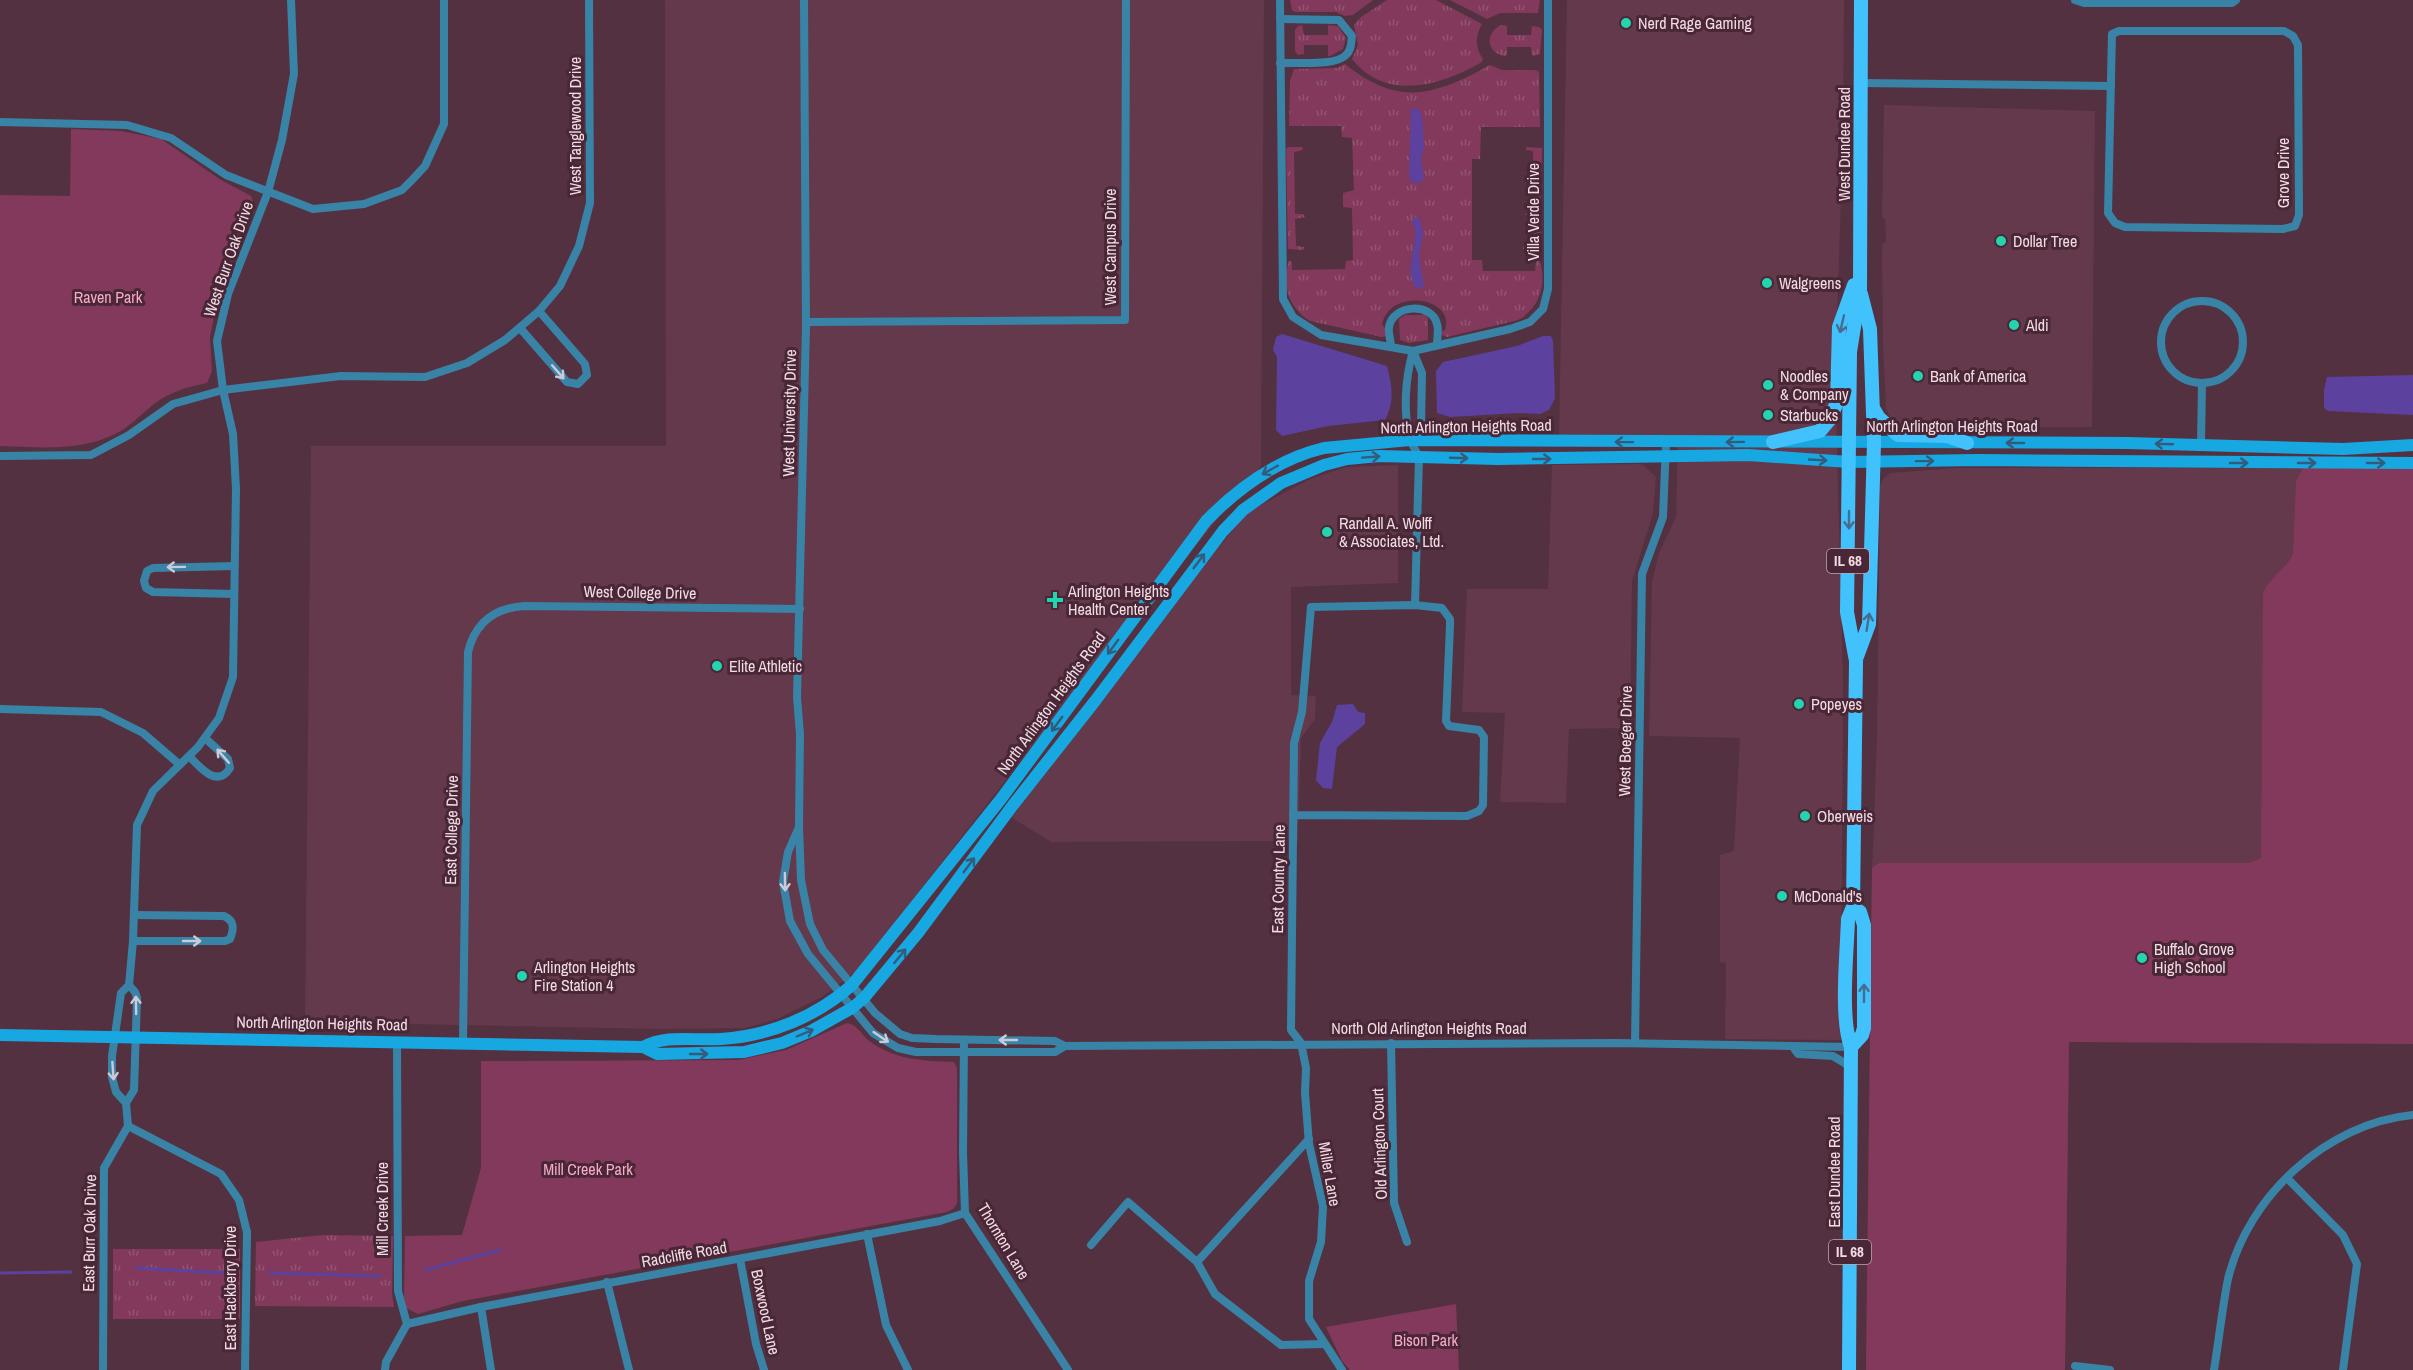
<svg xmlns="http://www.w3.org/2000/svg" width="2413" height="1370" viewBox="0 0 2413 1370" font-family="'Archivo Narrow',sans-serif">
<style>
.built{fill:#63394b}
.grass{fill:url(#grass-tufts)}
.park{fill:#82395b}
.water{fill:#5c429e}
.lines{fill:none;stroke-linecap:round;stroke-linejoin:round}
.stream{stroke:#5c429e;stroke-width:3}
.minor{stroke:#3983a7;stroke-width:8}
.secondary{stroke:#17a8e2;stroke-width:12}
.primary{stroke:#42c2fd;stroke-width:14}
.oneway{stroke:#466d90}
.oneway2{stroke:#cdcad8}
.oneway3{stroke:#355b7b}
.poi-dot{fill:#23d5af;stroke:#492736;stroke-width:2}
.labels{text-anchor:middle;stroke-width:6;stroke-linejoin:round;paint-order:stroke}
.shield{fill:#492736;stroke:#bfa6b0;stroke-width:1.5}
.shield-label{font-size:15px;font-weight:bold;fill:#f2dce4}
.poi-label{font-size:16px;fill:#f2dce4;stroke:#492736;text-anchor:start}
.street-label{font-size:16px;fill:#f2dce4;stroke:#492736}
.park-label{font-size:16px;fill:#faa9ca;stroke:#492736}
</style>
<defs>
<pattern id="grass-tufts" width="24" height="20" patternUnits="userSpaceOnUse" patternTransform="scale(1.5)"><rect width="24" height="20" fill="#82395b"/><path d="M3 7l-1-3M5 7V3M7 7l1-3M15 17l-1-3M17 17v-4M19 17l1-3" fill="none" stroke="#945572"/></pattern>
</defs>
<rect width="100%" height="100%" fill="#543140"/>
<g class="built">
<polygon points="665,0 1264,0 1261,466 1041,735 858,970 822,997 777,1019 745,1028 662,1029 305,1022 311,446 666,446"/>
<polygon points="1567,0 1844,0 1843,143 1835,372 1843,681 1841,1040 1725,1039 1726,963 1720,962 1720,855 1734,851 1740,738 1649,736 1652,582 1659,553 1676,517 1678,436 1559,435"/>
<polygon points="1884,105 2095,111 2092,427 1901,428 1892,421 1886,409 1883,345 1882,245 1886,241 1885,219 1882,217"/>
<polygon points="1642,464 1656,477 1653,513 1632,581 1630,728 1569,729 1566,803 1500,802 1505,713 1462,712 1467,589 1548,589 1552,465"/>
<polygon points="1398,465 1398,583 1291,587 1291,695 1316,696 1315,719 1301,738 1298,841 1051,842 1011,817 1170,606 1248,512 1310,479 1346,467"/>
<polygon points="1955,468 2413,468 2413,1044 2069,1042 2065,1370 1866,1370 1872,874 1877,738 1880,486 1883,479 1890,473"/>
</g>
<g class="grass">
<polygon points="1290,0 1373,0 1353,15 1345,16 1336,12 1295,12 1292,10"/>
<path d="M1387,0H1436L1482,24C1475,36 1475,48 1483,59L1482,62C1441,86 1386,102 1352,59L1358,45L1354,25L1361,17Z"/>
<polygon points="1450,0 1540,0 1538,13 1500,13 1487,19"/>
<polygon points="1302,25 1304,35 1328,35 1328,25 1338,26 1346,38 1343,49 1330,56 1328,56 1328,45 1304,45 1304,54 1298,55 1295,51 1295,30 1298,26"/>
<path d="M1501,25L1507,26V35H1531L1532,26L1539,27L1542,30L1540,54L1532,56L1531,47H1507V55L1504,56C1486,52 1485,33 1501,25Z"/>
<path d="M1345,64C1398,107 1434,96 1490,65L1502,70H1536L1539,72L1540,127H1481L1480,159H1472V260H1482L1483,271H1535L1536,262L1539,260C1548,283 1539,309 1518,320L1447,337L1442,335V331L1445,330C1456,297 1389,287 1382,325L1384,326L1387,336L1382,337L1310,321C1289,309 1281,284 1289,261L1292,262V270L1345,269L1346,261L1353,260L1352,208L1343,207V193L1354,190L1352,138L1342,137L1341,126H1289L1290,81L1294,69L1337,68Z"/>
<polygon points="1288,147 1302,147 1303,150 1294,152 1295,214 1303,214 1305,217 1295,219 1296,246 1304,247 1303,250 1288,249 1286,149"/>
<polygon points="1526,147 1542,148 1540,250 1523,249 1524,246 1532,246 1533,217 1524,214 1533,212 1533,151 1526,150"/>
<polygon points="1405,315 1425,315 1428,318 1428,340 1409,343 1400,340 1399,319"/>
<polygon points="323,1235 393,1236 392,1294 394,1307 255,1306 256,1242"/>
<rect x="113" y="1249" width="127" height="70"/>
</g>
<g class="park">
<path d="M71,129L121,131L161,139L221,180L251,196L253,201L215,311L210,337L212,371L207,383C185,387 164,394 148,409C136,419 128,428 115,434C79,452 39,447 0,446V195L70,196Z"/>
<path d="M2303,468H2413V1044L2069,1042L2065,1370H1866L1872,868L1879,863H2249L2261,858L2263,593C2270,577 2286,569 2293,554L2296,481Z"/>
<path d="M847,1023C858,1025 860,1033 868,1040C893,1060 924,1061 954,1062L957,1068V1204L953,1209L947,1212L463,1301L418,1314L406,1308L404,1297L405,1236L462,1235L481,1168V1061L738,1060L786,1050Z"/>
<polygon points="1456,1304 1459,1370 1350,1370 1342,1361 1326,1327"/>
</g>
<g class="water">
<polygon points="1411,108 1418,109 1422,116 1424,147 1421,159 1424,180 1414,184 1409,177"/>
<path d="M1415,217L1419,218L1423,232L1419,256L1424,287L1417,289C1404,273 1415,253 1415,235C1415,229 1414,225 1412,220Z"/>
<path d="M1282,334L1387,366C1392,386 1395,402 1385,420L1328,426L1282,436L1276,430L1277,357L1273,350L1276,337Z"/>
<polygon points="1543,336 1551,336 1553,341 1555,398 1549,410 1540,414 1519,413 1450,417 1437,413 1436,371 1443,362 1517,346"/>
<polygon points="2413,375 2413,415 2328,411 2324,408 2324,390 2327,377"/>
<polygon points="1353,704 1358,712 1365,713 1365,724 1337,747 1332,789 1323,788 1316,780 1320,743 1332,722 1337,705"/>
</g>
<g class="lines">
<g class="stream">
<polyline points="136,1268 225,1273"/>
<polyline points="425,1270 500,1250"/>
<polyline points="0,1273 71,1272"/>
<polyline points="270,1273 380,1276"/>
</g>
<g class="minor">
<polyline points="804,0 806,327 797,697 800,734 799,827 801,880 810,924 823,950 875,1013 900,1034 912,1038 936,1039 1055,1041 1065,1046"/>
<polyline points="1280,0 1283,299 1293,317 1321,335 1413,351 1510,329 1530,322 1543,309 1548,289 1548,0"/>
<polyline points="2075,0 2084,3 2232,3 2236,0"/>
<path d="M1280,19L1339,20L1352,36C1351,42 1352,49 1347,54C1336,67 1297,62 1280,63"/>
<polygon points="2119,31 2284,31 2293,36 2298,45 2299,215 2295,226 2283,229 2125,227 2115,223 2108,213 2112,34"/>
<polyline points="1860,83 2111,86"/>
<polyline points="0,122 127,125 171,138 226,175 313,209 364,204 402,190 412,180 425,166 444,124 444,0"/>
<circle cx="2202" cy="342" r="41"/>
<polyline points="806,322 1125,320 1126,0"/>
<polyline points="520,328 567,382 578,384 587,375 585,364 539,311"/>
<path d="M1391,347C1391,341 1388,333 1389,327C1393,304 1432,302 1437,324C1439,330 1437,338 1437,344"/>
<path d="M1413,351L1422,373L1421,426L1410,440C1403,412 1405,379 1413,351Z"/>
<polyline points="1410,440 1419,457 1415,605"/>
<polyline points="2201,445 2202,383"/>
<polyline points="0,456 91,455 129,435 173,404 223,390 341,376 425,377 467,363 505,340 539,311 560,286 579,246 590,203 589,0"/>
<polyline points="234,594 153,592 146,588 144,581 147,571 153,568 234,566"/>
<polyline points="0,709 101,712 143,733 179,764"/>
<path d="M189,756C200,767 217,789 230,768L228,759L205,738"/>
<polyline points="1293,815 1467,816 1479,811 1483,805 1484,737 1479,730 1449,726 1446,721 1450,625 1450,619 1442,608 1415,605 1311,607 1302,712 1294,743 1291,1030 1301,1043 1306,1068 1305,1093 1309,1144 1323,1206 1321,1242 1309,1281 1309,1319 1342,1370"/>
<polyline points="799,827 788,852 783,882 790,921 808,954 873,1033 898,1048 916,1052 1055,1052 1065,1046 1615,1043 1851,1047"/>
<path d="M133,941H225L230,939C234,929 235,921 224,916L134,915"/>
<polyline points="964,1040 963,1152 965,1213 1068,1370"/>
<path d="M463,1043L468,652C475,623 494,608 524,606L800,609"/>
<polyline points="1391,1043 1394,1203 1407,1242"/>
<polyline points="1635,1043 1642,574 1663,517 1666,443"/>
<polyline points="1793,1047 1798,1054 1833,1056 1851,1067"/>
<polyline points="126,1103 134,1090 137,998 135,992 129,985"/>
<polyline points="128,1126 221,1174 239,1200 247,1232 245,1370"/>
<polyline points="2287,1178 2343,1235 2357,1264 2343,1370"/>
<polyline points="867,1234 886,1325 908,1370"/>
<polyline points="1091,1245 1128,1202 1197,1262 1215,1294 1281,1345 1324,1344"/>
<polyline points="740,1259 756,1344 764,1370"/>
<polyline points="1197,1262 1309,1139"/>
<polyline points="607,1282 629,1370"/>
<polyline points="481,1307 491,1370"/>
<polyline points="407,1324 481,1307 940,1221 965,1213"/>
<polyline points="2075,1366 2110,1370"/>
<polyline points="103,1370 104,1168 128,1126 126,1103 116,1092 112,1077 112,1056 121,993 129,985 133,941 137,825 153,791 198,747 219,718 233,677 236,489 233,434 223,390 217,341 228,294 268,192 282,140 294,74 291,0"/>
<polyline points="385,1370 386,1362 407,1324 398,1291 397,1041"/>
<path d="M2214,1370C2219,1340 2222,1309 2228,1279C2248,1196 2327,1123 2413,1115"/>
</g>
<g class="secondary">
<polyline points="0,1035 643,1047 657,1054 744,1052 782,1043 811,1031 852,1008 864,998 918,933 1013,805 1095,701 1223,531 1243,510 1281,483 1324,465 1347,459 1379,456 1498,459 1748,455 1849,462 1977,460 2413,463"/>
<path d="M643,1047C667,1034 694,1041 721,1039C769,1036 816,1017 852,985L1001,799L1206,521C1239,487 1278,459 1324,448L1410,440L2128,443L2343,449L2413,445"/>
</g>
<g class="primary">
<polyline points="1873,408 1879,418 1898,435 1947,436 1967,443"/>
<polyline points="1773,442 1820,431 1830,419 1837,402 1839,327 1854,285"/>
<polyline points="1856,659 1869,624 1874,442 1870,329 1861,294"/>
<polyline points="1851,1047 1862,1035 1864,1028 1864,925 1860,912 1853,907"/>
<path d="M1849,1370L1851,1047C1840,1018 1847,952 1848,919L1853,907L1856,661L1847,612L1850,352L1860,289L1861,0"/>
</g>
</g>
<defs><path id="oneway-shaft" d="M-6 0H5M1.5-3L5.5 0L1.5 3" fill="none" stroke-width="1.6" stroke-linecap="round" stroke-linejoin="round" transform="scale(1.5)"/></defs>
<g class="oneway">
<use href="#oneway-shaft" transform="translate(1842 324) rotate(103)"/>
<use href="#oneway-shaft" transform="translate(1849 520) rotate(90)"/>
<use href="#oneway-shaft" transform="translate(1868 622) rotate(-81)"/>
<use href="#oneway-shaft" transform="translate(1864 993) rotate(-90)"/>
</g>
<g class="oneway2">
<use href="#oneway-shaft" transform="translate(558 372) rotate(49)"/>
<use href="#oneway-shaft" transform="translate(176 567) rotate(179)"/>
<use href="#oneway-shaft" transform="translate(223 756) rotate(-131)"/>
<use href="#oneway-shaft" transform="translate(785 882) rotate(89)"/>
<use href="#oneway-shaft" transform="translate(192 941)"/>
<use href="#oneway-shaft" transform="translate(136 1005) rotate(-91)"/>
<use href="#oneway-shaft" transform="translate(881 1037) rotate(34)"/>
<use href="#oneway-shaft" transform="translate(1008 1040) rotate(-180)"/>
<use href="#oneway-shaft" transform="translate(113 1071) rotate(86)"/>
</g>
<g class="oneway3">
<use href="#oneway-shaft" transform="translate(1624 442) rotate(-179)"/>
<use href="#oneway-shaft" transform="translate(1735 442) rotate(179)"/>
<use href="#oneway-shaft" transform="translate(2015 443) rotate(-180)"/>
<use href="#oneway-shaft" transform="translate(2164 444) rotate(-178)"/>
<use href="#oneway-shaft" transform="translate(1371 457) rotate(-4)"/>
<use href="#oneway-shaft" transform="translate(1459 458) rotate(2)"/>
<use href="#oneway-shaft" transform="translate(1542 459)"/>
<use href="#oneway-shaft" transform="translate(1818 460) rotate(3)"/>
<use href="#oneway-shaft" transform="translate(1925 461) rotate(-1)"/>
<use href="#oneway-shaft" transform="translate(2239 463)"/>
<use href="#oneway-shaft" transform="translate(2307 463)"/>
<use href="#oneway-shaft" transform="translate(2376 463)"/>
<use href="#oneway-shaft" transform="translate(1270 470) rotate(151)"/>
<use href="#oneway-shaft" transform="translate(1199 561) rotate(-53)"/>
<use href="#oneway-shaft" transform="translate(1113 647) rotate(126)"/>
<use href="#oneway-shaft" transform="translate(1057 724) rotate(126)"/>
<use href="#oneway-shaft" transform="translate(969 865) rotate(-53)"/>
<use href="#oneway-shaft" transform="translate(900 956) rotate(-51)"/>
<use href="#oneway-shaft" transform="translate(805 1033) rotate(-23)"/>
<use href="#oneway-shaft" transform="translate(699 1054)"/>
</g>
<g class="poi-dot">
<circle cx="1626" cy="23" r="6"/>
<circle cx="2001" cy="241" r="6"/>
<circle cx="1767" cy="283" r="6"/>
<circle cx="2014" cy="325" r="6"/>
<circle cx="1918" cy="376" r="6"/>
<circle cx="1768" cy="385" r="6"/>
<circle cx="1768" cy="415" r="6"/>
<circle cx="1327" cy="532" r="6"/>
<path d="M1052 591h6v6h6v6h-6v6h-6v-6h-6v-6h6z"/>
<circle cx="717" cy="666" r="6"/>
<circle cx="1799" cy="704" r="6"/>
<circle cx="1805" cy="816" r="6"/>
<circle cx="1782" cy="896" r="6"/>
<circle cx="2142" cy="958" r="6"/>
<circle cx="522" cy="976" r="6"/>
</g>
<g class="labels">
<g class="shield">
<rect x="1827" y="549" width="42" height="24" rx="4.5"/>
<rect x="1829" y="1240" width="42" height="24" rx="4.5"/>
</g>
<g class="shield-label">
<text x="1848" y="566">IL 68</text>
<text x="1850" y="1257">IL 68</text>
</g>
<g class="poi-label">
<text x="1638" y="29">Nerd Rage Gaming</text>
<text x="2013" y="247">Dollar Tree</text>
<text x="1779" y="289">Walgreens</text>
<text x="2026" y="331">Aldi</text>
<text x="1780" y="382">Noodles<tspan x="1780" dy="18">&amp; Company</tspan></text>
<text x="1930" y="382">Bank of America</text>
<text x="1780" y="421">Starbucks</text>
<text x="1339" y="529">Randall A. Wolff<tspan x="1339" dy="18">&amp; Associates, Ltd.</tspan></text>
<text x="1068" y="597">Arlington Heights<tspan x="1068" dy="18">Health Center</tspan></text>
<text x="729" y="672">Elite Athletic</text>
<text x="1811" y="710">Popeyes</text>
<text x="1817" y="822">Oberweis</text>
<text x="1794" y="902">McDonald's</text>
<text x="2154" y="955">Buffalo Grove<tspan x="2154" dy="18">High School</tspan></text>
<text x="534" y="973">Arlington Heights<tspan x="534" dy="18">Fire Station 4</tspan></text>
</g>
<g class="street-label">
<text transform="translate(575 126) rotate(-90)" y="6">West Tanglewood Drive</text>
<text transform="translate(1844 144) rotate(-90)" y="6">West Dundee Road</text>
<text transform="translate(2283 173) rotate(-90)" y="6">Grove Drive</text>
<text transform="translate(1533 212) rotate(-90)" y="6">Villa Verde Drive</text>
<text transform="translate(1110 247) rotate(-90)" y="6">West Campus Drive</text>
<text transform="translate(228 259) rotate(-71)" y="6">West Burr Oak Drive</text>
<text transform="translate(789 413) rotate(-89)" y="6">West University Drive</text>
<text transform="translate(1466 426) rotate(-1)" y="6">North Arlington Heights Road</text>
<text x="1952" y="432">North Arlington Heights Road</text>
<text transform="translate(640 592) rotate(1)" y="6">West College Drive</text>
<text transform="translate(1051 703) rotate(-54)" y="6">North Arlington Heights Road</text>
<text transform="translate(1625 741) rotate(-89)" y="6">West Boeger Drive</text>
<text transform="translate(451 830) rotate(-89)" y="6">East College Drive</text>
<text transform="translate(1278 879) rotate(-89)" y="6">East Country Lane</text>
<text transform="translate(322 1023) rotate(1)" y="6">North Arlington Heights Road</text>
<text x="1429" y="1034">North Old Arlington Heights Road</text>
<text transform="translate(1379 1144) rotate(-92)" y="6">Old Arlington Court</text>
<text transform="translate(1834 1172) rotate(-90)" y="6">East Dundee Road</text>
<text transform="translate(1330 1174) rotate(80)" y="6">Miller Lane</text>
<text transform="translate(382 1209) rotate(-90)" y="6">Mill Creek Drive</text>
<text transform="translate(89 1233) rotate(-89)" y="6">East Burr Oak Drive</text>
<text transform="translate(1004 1241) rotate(59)" y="6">Thornton Lane</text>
<text transform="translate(684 1254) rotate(-10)" y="6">Radcliffe Road</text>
<text transform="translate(230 1288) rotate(-90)" y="6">East Hackberry Drive</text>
<text transform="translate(766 1312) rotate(78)" y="6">Boxwood Lane</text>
</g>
<g class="park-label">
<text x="108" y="303">Raven Park</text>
<text x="588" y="1175">Mill Creek Park</text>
<text x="1426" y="1346">Bison Park</text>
</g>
</g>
</svg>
